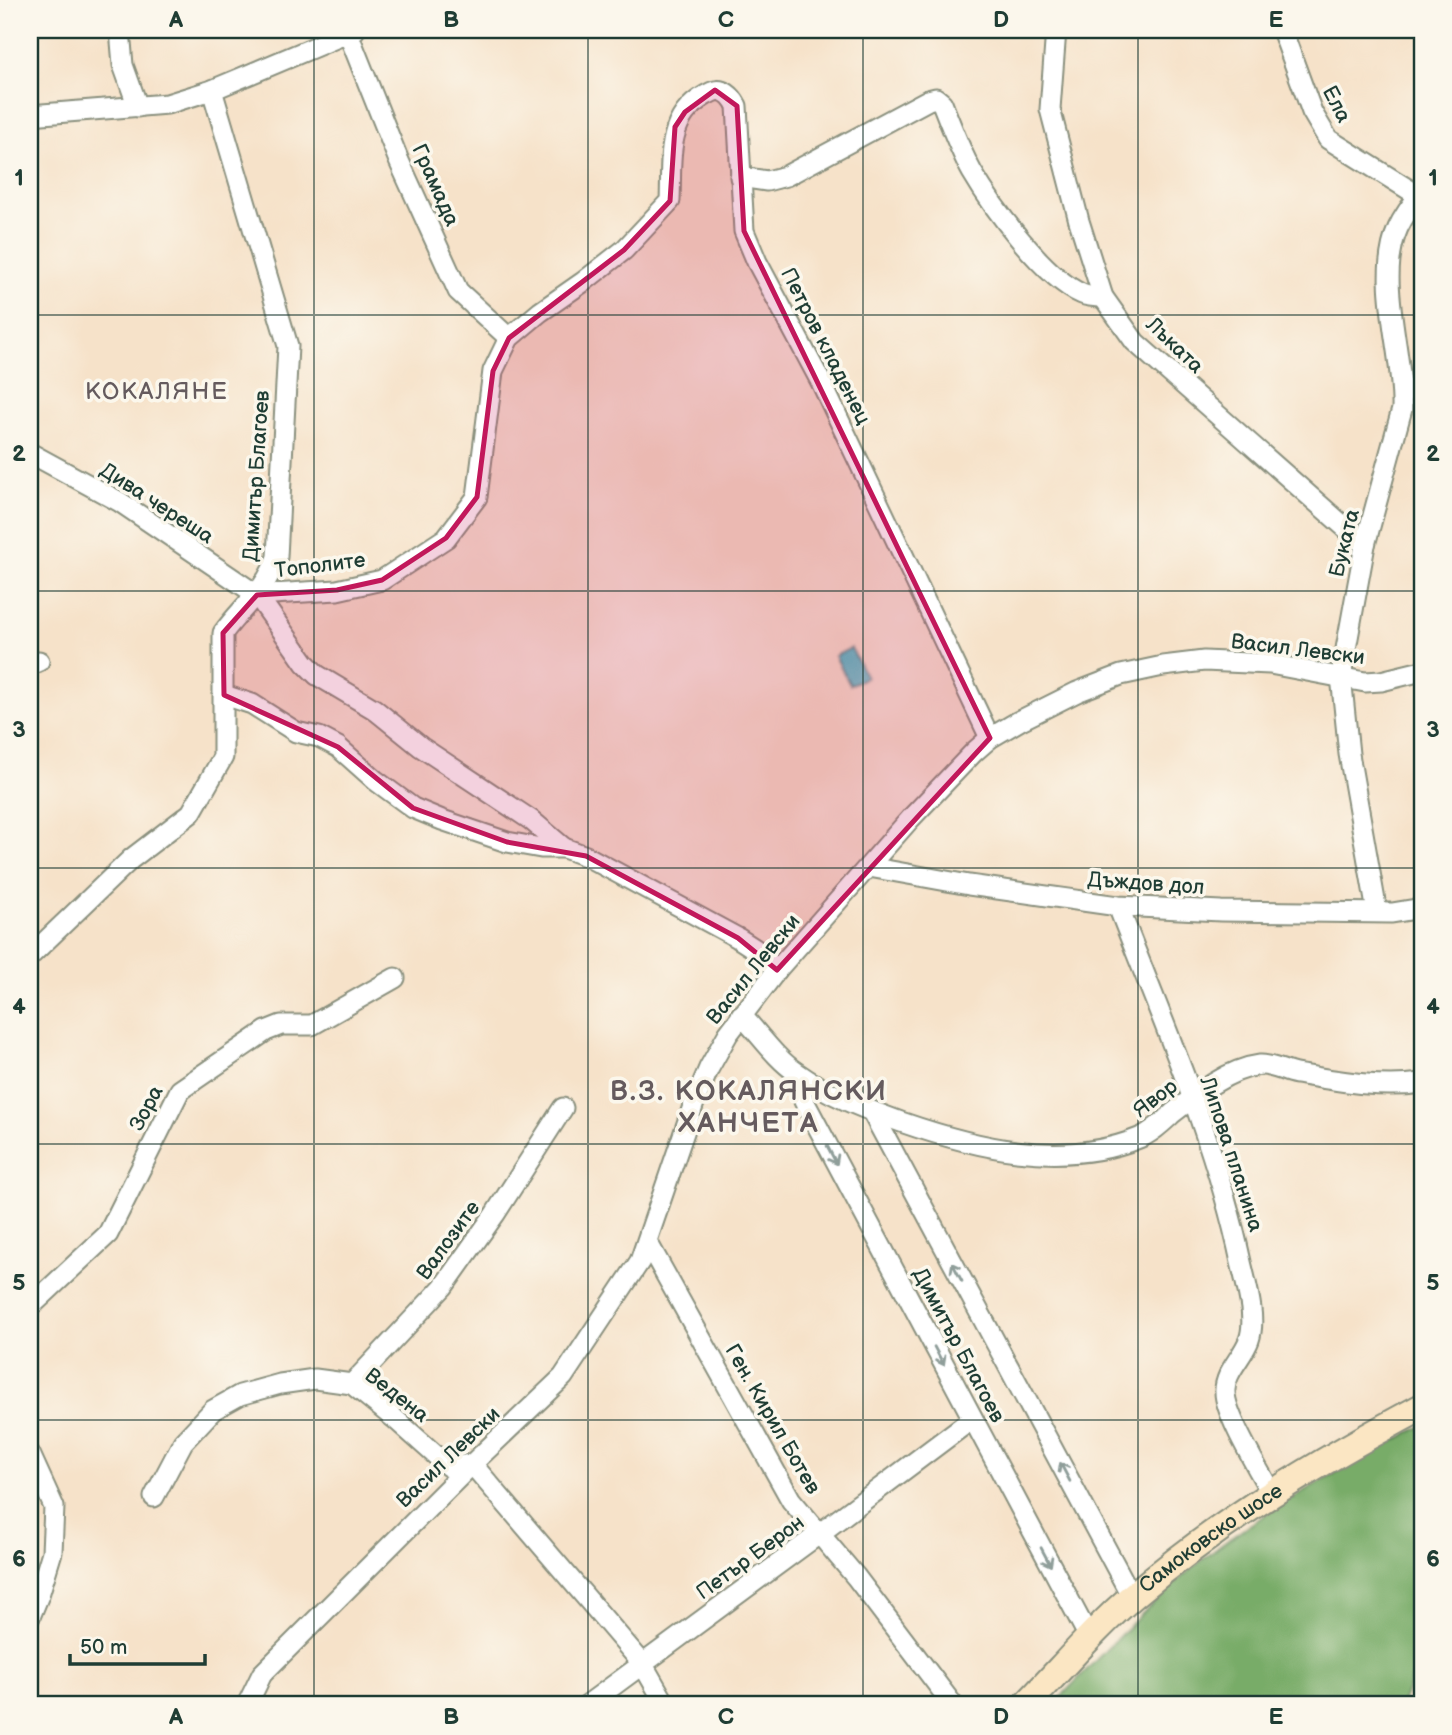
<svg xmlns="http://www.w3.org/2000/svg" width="1452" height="1735" viewBox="0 0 1452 1735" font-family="'Balsamiq Sans',sans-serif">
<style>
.forest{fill:#78ac67;stroke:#4c744e;stroke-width:2}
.water{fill:#50bec5;stroke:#387e7c;stroke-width:2}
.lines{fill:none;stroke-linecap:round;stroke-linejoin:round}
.street-casing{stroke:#8a907e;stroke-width:23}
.secondary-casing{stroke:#8a907e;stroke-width:30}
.street{stroke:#fff;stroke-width:19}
.secondary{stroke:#fbe6c3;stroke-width:26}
.oneway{stroke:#8f9e9a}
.marked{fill:#c2185b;fill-opacity:0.2;stroke:#c2185b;stroke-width:5;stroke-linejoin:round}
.grid{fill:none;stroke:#1f3d34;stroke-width:2;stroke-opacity:0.55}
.labels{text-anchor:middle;stroke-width:7;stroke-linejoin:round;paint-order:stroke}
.street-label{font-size:21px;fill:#1f3d34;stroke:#fbf7ec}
.quarter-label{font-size:24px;letter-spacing:2px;fill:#655b5e;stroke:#fbf7ec}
.district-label{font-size:28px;font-weight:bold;letter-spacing:2px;fill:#655b5e;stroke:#fbf7ec}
.neatline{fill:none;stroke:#1f3d34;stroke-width:2.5}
.grid-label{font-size:23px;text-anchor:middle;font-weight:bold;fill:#1f3d34}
</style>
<rect width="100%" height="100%" fill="#fbf7ec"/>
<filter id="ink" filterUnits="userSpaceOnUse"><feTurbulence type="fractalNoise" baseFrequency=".0143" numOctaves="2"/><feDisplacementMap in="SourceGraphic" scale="14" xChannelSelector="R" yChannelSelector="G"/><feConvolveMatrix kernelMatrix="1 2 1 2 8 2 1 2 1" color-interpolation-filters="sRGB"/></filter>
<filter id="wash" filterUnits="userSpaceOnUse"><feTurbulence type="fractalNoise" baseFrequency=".00686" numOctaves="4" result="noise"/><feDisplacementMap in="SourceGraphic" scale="28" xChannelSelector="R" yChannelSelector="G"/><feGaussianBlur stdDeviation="1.57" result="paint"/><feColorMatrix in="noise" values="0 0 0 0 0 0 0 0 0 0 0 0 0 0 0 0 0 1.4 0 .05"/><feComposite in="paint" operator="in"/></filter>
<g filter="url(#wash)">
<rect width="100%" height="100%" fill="#f6e2c9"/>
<path class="forest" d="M1422,1426V1654L1401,1705H1053C1106,1650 1158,1593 1220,1546C1283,1499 1353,1463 1422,1426Z"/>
<polygon class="water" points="851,648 866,677 850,685 835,656"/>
</g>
<g filter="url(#ink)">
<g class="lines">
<defs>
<g id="street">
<polyline points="120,30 123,65 138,107"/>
<polyline points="1056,30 1050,109 1079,221 1103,297 1135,342 1365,545"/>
<polyline points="1282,30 1312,112 1328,139 1419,196"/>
<polyline points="348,33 399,161 458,291 509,338"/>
<polyline points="30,115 167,104 212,90 355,30"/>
<path d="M740,177L767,181L786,176L928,100L936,98L942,103C951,126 960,150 972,172C993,208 1045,278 1082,294C1089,297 1096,297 1103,297"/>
<polyline points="30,453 120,502 257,595 305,663 317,675 374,709 421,747 531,820 564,848"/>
<path d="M257,595L337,590L382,580L446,538L477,497L493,371L509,338L540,312L583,282L624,250L670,201C672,158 664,114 712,92C723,87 732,96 737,106L744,231L757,262L821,382L990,738"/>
<polyline points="30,665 39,661"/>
<polyline points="224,695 252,704 296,732 319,737 338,747 375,780 413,808 442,820 507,842 541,848 564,848 586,856 738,938 755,949 777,970"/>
<polyline points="869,867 969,885 1118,906 1221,911 1392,913 1422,908"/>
<path d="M1118,906C1163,1023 1215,1139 1241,1262C1246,1284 1257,1318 1249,1340C1243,1357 1224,1373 1225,1392C1225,1415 1259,1470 1271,1493"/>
<path d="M1377,912L1349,754L1341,676L1365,545L1402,409C1404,353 1375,280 1398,228C1404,215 1413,203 1422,192"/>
<path d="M30,956L131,859L191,813L223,757V633C243,605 266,591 277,557L288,346L212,90"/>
<path d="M741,1015C759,1033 775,1058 796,1072C828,1095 865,1109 901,1122C976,1148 1062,1169 1139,1138C1152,1133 1163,1122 1173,1113C1197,1094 1228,1069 1260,1065C1271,1064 1285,1072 1296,1074C1338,1081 1380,1089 1422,1083"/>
<polyline points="794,1071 804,1101 1090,1639"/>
<polyline points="872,1112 1132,1597"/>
<polyline points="648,1243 791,1500 856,1577 953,1705"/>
<polyline points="30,1307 108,1234 180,1090 266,1031 281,1025 312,1025 395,978"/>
<polyline points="352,1384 443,1287 495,1214 563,1108"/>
<polyline points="30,1454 54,1507 52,1552 39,1595 30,1617"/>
<polyline points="154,1497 183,1442 213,1410 240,1395 280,1384 315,1379 352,1384 394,1418 449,1467 472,1464 642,1663 666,1705"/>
<polyline points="247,1705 262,1674 472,1464 563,1377 640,1261 694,1103 709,1068 728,1034 777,970 911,818 974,752 990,738 1019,721 1077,692 1121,675 1163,666 1204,661 1270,664 1365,682 1381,681 1422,671"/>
<polyline points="587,1705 819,1534 972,1419"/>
</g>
<g id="secondary">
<path id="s1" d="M1026,1705C1062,1668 1095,1628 1134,1595C1223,1519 1319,1462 1422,1407"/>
</g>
</defs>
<use href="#street" class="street-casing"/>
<use href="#secondary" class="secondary-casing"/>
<use href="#street" class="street"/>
<use href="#secondary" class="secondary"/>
</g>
<defs><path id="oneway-shaft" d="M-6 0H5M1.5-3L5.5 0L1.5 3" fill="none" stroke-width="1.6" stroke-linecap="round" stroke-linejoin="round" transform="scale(1.75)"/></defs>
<g class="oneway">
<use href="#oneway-shaft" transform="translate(832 1155) rotate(62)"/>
<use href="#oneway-shaft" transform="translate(957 1272) rotate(-118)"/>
<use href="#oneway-shaft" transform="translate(939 1356) rotate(62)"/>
<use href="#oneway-shaft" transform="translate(1065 1472) rotate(-118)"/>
<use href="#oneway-shaft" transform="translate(1046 1557) rotate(62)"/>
</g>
</g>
<path class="marked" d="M715,90L737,106L744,231L990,738L777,970L738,938L586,856L507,842L413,808L338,747L224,695L223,633L257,595L337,590L382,580L446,538L477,497L493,371L509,338L624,250L670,201L675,127L685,112Z"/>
<path class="grid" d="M314,30V1705M588,30V1705M863,30V1705M1138,30V1705M30,315H1422M30,591H1422M30,868H1422M30,1144H1422M30,1420H1422"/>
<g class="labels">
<g class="street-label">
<text transform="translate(1337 104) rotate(63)" y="7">Ела</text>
<text transform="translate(436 185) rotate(66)" y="7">Грамада</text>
<text transform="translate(1175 345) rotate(44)" y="7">Лъката</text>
<text transform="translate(826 346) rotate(63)" y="7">Петров кладенец</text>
<text transform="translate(256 476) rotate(-86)" y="7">Димитър Благоев</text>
<text transform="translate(157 503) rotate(33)" y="7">Дива череша</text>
<text transform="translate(1344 543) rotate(-76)" y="7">Буката</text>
<text transform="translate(320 565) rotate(-7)" y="7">Тополите</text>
<text transform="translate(1298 649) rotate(7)" y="7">Васил Левски</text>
<text transform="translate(1146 883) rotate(4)" y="7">Дъждов дол</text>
<text transform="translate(753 969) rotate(-51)" y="7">Васил Левски</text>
<text transform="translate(1155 1098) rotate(-37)" y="7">Явор</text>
<text transform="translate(146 1108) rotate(-62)" y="7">Зора</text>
<text transform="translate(1232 1154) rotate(72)" y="7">Липова планина</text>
<text transform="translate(448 1240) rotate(-54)" y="7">Валозите</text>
<text transform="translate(959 1345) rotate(62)" y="7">Димитър Благоев</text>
<text transform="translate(397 1395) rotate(38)" y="7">Ведена</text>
<text transform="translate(773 1419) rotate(60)" y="7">Ген. Кирил Ботев</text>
<text transform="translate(448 1457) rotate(-44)" y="7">Васил Левски</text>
<text dy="7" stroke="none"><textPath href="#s1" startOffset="250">Самоковско шосе</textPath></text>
<text transform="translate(750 1557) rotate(-36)" y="7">Петър Берон</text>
</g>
<g class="quarter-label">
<text x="157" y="399">КОКАЛЯНЕ</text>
</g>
<g class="district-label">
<text x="749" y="1100">В.З. КОКАЛЯНСКИ<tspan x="749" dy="32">ХАНЧЕТА</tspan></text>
</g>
</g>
<rect width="1452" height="1735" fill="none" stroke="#fbf7ec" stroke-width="77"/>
<path d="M70 1654v10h135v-10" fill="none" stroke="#1f3d34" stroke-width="3.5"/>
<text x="80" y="1654" font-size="21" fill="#1f3d34" stroke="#fbf7ec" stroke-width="5" paint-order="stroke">50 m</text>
<rect x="38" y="38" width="1376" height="1658" class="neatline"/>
<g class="grid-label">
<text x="176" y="27">A</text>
<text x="451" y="27">B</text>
<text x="726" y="27">C</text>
<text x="1001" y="27">D</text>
<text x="1276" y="27">E</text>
<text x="19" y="185">1</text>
<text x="1433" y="185">1</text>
<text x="19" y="461">2</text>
<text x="1433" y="461">2</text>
<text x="19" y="737">3</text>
<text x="1433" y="737">3</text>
<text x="19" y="1014">4</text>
<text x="1433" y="1014">4</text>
<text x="19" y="1290">5</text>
<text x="1433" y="1290">5</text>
<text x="19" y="1566">6</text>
<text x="1433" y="1566">6</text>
<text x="176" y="1724">A</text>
<text x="451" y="1724">B</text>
<text x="726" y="1724">C</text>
<text x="1001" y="1724">D</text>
<text x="1276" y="1724">E</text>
</g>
</svg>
